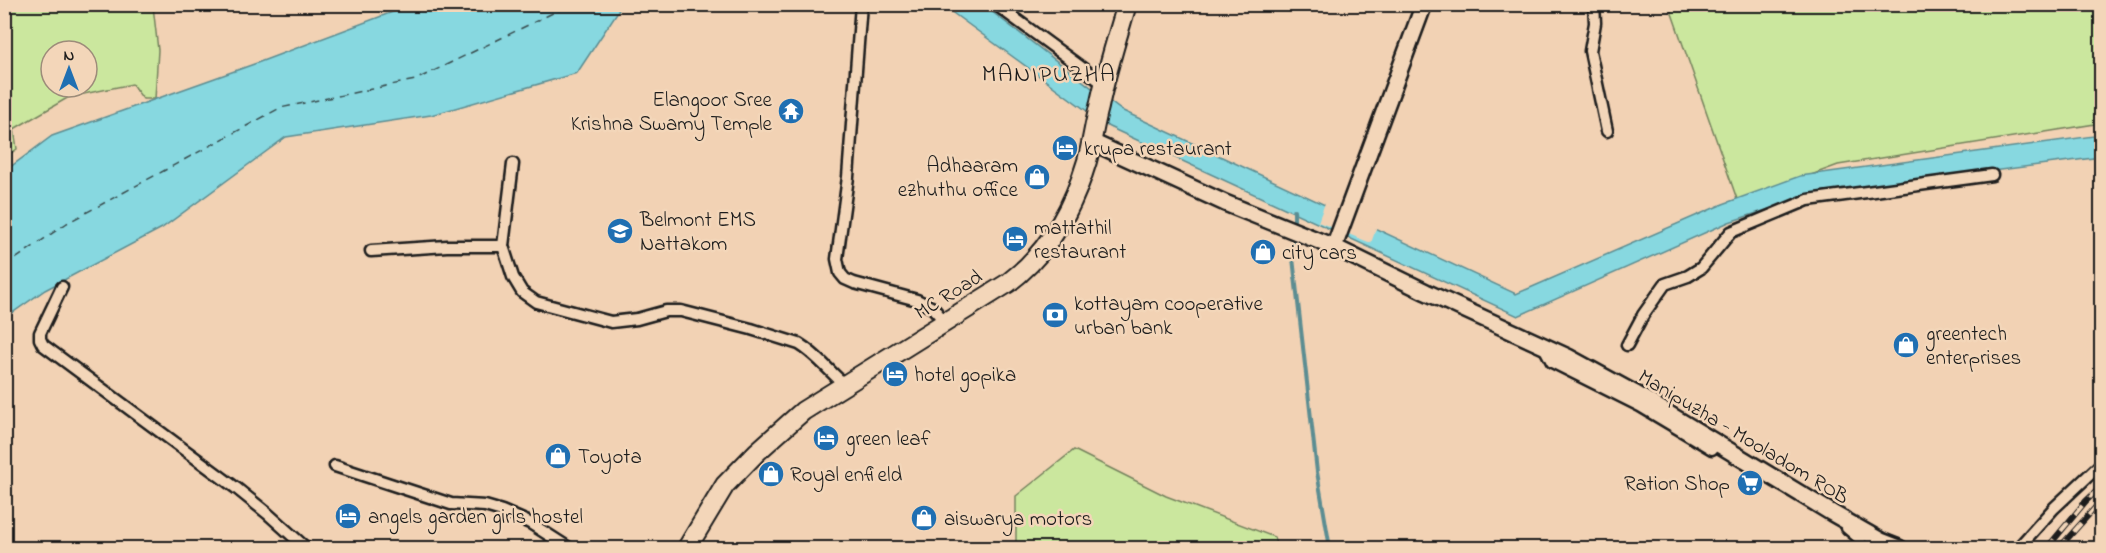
<svg xmlns="http://www.w3.org/2000/svg" width="2106" height="553" viewBox="0 0 2106 553" font-family="'Indie Flower',sans-serif">
<style>
.green{fill:#cbe79e;stroke:#74825d;stroke-width:1.5;fill-rule:evenodd}
.water{fill:#87d8e0;stroke:#5c8d92;stroke-width:1.5}
.pier{fill:#f2d2b4}
.lines{fill:none;stroke-linecap:round;stroke-linejoin:round}
.stream{stroke:#5c8d92;stroke-width:4}
.ferry{stroke:#374b4d;stroke-width:1.5;stroke-dasharray:8 6;stroke-linecap:butt}
.minor-casing{stroke:#1c1c1c;stroke-width:15}
.secondary-casing{stroke:#1c1c1c;stroke-width:20}
.trunk-casing{stroke:#1c1c1c;stroke-width:22}
.minor{stroke:#f3d6b9;stroke-width:10}
.secondary{stroke:#f3d6b9;stroke-width:15}
.trunk{stroke:#f3d6b9;stroke-width:18}
.rail-casing{stroke:#1c1c1c;stroke-width:6}
.rail{stroke:#f3d6b9;stroke-width:4;stroke-dasharray:11;stroke-linecap:butt}
.labels{text-anchor:middle;stroke-width:5;stroke-linejoin:round;paint-order:stroke}
.poi-label{font-size:21px;fill:#1c1c1c;stroke:#f3d6b9;text-anchor:start}
.street-label{font-size:21px;fill:#1c1c1c;stroke:#f3d6b9}
.quarter-label{font-size:24px;letter-spacing:1.5px;fill:#1c1c1c;stroke:#f3d6b9}
</style>
<rect width="100%" height="100%" fill="#f2d2b4"/>
<filter id="ink" filterUnits="userSpaceOnUse"><feTurbulence type="fractalNoise" baseFrequency=".0167" numOctaves="2"/><feDisplacementMap in="SourceGraphic" scale="12" xChannelSelector="R" yChannelSelector="G"/><feConvolveMatrix kernelMatrix="1 2 1 2 8 2 1 2 1" color-interpolation-filters="sRGB"/></filter>
<g filter="url(#ink)">
<g class="green">
<path d="M4,5H157L153,6L158,50L155,99H143L132,84L69,97L14,129L17,149L5,157ZM51,51H87V87H51Z"/>
<polygon points="1669,5 2101,5 2101,123 1838,165 1738,202"/>
<polygon points="1074,450 1166,496 1274,537 1277,548 1016,548 1016,496"/>
</g>
<g class="water">
<polygon points="411,5 622,5 577,73 431,115 286,137 162,228 45,290 5,318 5,171 52,136 257,63"/>
<polygon points="942,5 983,5 1121,110 1516,294 1723,204 1800,176 2101,135 2101,157 1819,193 1729,222 1518,316 1109,127"/>
</g>
<polygon class="pier" points="1325,203 1377,226 1371,243 1318,222"/>
<g class="lines">
<g class="stream">
<polyline points="1294,227 1294,210"/>
<polyline points="1294,234 1293,258 1317,472 1330,548"/>
</g>
<polyline class="ferry" points="4,267 67,223 280,108 415,80 561,9 561,4"/>
<defs>
<g id="minor">
<polyline points="861,4 848,177 837,259 840,273 845,279 854,283 917,300 933,308 945,322"/>
<polyline points="995,4 1104,84"/>
<polyline points="1594,4 1595,23 1590,51 1607,131"/>
<path d="M513,164L503,246L513,277L522,292L536,302L611,322L637,319L666,311H681L751,329L799,344C816,354 829,371 844,384"/>
<polyline points="371,251 447,246 503,246"/>
<polyline points="62,287 40,333 40,339 43,345 236,488 267,513 306,548"/>
<polyline points="1627,345 1643,315 1665,284 1688,276 1701,268 1731,232 1808,200 1992,175"/>
<polyline points="1544,347 1552,362 1640,406 1712,449"/>
<polyline points="335,466 451,504 485,506 502,511 530,523 569,548"/>
<polyline points="1847,528 1860,539 1860,548"/>
<polyline points="2018,548 2054,508 2102,463"/>
</g>
<g id="secondary">
<polyline points="1092,142 1225,203 1334,247 1426,292 1568,357 1634,393 1832,513 1881,541 1899,548"/>
<polyline points="1334,247 1424,4"/>
</g>
<path id="trunk" d="M687,548L725,485L757,452L803,411L1008,283C1048,253 1073,208 1087,161C1092,143 1094,125 1099,107C1106,72 1117,38 1127,4"/>
</defs>
<use href="#minor" class="minor-casing"/>
<use href="#secondary" class="secondary-casing"/>
<use href="#trunk" class="trunk-casing"/>
<use href="#minor" class="minor"/>
<use href="#secondary" class="secondary"/>
<use href="#trunk" class="trunk"/>
<defs>
<g id="rail">
<polyline points="2047,548 2086,501 2102,486"/>
<polyline points="2059,548 2102,500"/>
</g>
</defs>
<use href="#rail" class="rail-casing"/>
<use href="#rail" class="rail"/>
</g>
</g>
<defs>
<symbol id="temple-disc" viewBox="-11 -11 22 22"><circle r="9.5" fill="#1f6fb2" stroke="#f3d6b9"/><path d="M0-6L5-2H3V0L6.5 2.5H4V6H1.5V3h-3V6H-4V2.5H-6.5L-3 0V-2H-5Z" fill="#fff"/></symbol>
<symbol id="hotel-disc" viewBox="-11 -11 22 22"><circle r="9.5" fill="#1f6fb2" stroke="#f3d6b9"/><path d="M-6-4.5h1.5V1H6V5H4.5V3h-9V5H-6ZM-4 0a1.8 1.8 0 1 1 3.6 0ZM.5 0V-2.5h3Q6-2.5 6 0Z" fill="#fff"/></symbol>
<symbol id="shop-disc" viewBox="-11 -11 22 22"><circle r="9.5" fill="#1f6fb2" stroke="#f3d6b9"/><path d="M-5-2.5h2.3a2.7 3.5 0 0 1 5.4 0H5L5.5 6h-11ZM-1.5-2.5h3a1.5 2.3 0 0 0-3 0Z" fill="#fff"/></symbol>
<symbol id="school-disc" viewBox="-11 -11 22 22"><circle r="9.5" fill="#1f6fb2" stroke="#f3d6b9"/><path d="M0-5L7-2L0 1L-7-2ZM-4 1L0 2.5L4 1V4Q0 6-4 4Z" fill="#fff"/></symbol>
<symbol id="bank-disc" viewBox="-11 -11 22 22"><circle r="9.5" fill="#1f6fb2" stroke="#f3d6b9"/><path d="M-6-4H6V4H-6ZM0-2.3a2.3 2.3 0 1 0 0 4.6a2.3 2.3 0 1 0 0-4.6Z" fill="#fff"/></symbol>
<symbol id="supermarket-disc" viewBox="-11 -11 22 22"><circle r="9.5" fill="#1f6fb2" stroke="#f3d6b9"/><path d="M-6-5.5h2.5l.6 2H6L4.5 2H-2.5L-4.4-4H-6ZM-1.5 3.2a1.3 1.3 0 1 0 .1 0ZM3 3.2a1.3 1.3 0 1 0 .1 0Z" fill="#fff"/></symbol>
</defs>
<g fill-rule="evenodd">
<use href="#temple-disc" x="776" y="96" width="30" height="30"/>
<use href="#hotel-disc" x="1050" y="133" width="30" height="30"/>
<use href="#shop-disc" x="1022" y="162" width="30" height="30"/>
<use href="#school-disc" x="605" y="216" width="30" height="30"/>
<use href="#hotel-disc" x="1000" y="224" width="30" height="30"/>
<use href="#shop-disc" x="1248" y="237" width="30" height="30"/>
<use href="#bank-disc" x="1040" y="300" width="30" height="30"/>
<use href="#shop-disc" x="1891" y="330" width="30" height="30"/>
<use href="#hotel-disc" x="880" y="359" width="30" height="30"/>
<use href="#hotel-disc" x="811" y="423" width="30" height="30"/>
<use href="#shop-disc" x="543" y="441" width="30" height="30"/>
<use href="#shop-disc" x="756" y="459" width="30" height="30"/>
<use href="#supermarket-disc" x="1735" y="468" width="30" height="30"/>
<use href="#hotel-disc" x="333" y="501" width="30" height="30"/>
<use href="#shop-disc" x="909" y="503" width="30" height="30"/>
</g>
<g class="labels">
<g class="poi-label">
<text x="772" y="106" text-anchor="end">Elangoor Sree<tspan x="772" dy="24">Krishna Swamy Temple</tspan></text>
<text x="1084" y="155">krupa restaurant</text>
<text x="1018" y="172" text-anchor="end">Adhaaram<tspan x="1018" dy="24">ezhuthu office</tspan></text>
<text x="640" y="226">Belmont EMS<tspan x="640" dy="24">Nattakom</tspan></text>
<text x="1034" y="234">mattathil<tspan x="1034" dy="24">restaurant</tspan></text>
<text x="1282" y="259">city cars</text>
<text x="1074" y="310">kottayam cooperative<tspan x="1074" dy="24">urban bank</tspan></text>
<text x="1926" y="340">greentech<tspan x="1926" dy="24">enterprises</tspan></text>
<text x="914" y="381">hotel gopika</text>
<text x="846" y="445">green leaf</text>
<text x="578" y="463">Toyota</text>
<text x="790" y="481">Royal enfield</text>
<text x="1730" y="490" text-anchor="end">Ration Shop</text>
<text x="368" y="523">angels garden girls hostel</text>
<text x="944" y="525">aiswarya motors</text>
</g>
<g class="street-label">
<text transform="translate(948 294) rotate(-32)" y="7">MC Road</text>
<text transform="translate(1744 436) rotate(31)" y="7">Manipuzha - Mooladom ROB</text>
</g>
<g class="quarter-label">
<text x="1049" y="81">MANIPUZHA</text>
</g>
</g>
<rect width="2106" height="553" fill="none" stroke="#f3d6b9" stroke-width="24"/>
<rect x="12" y="12" width="2082" height="529" fill="none" stroke="#1c1c1c" stroke-width="2" filter="url(#ink)"/>
<g transform="translate(69 69)"><circle r="28" fill="#f3d6b9" stroke="#9d8c7a" stroke-width="1.5"/>
<path d="M0-4.5L10 22L0 15L-10 22Z" fill="#1f6fb2"/>
<text y="-9" font-size="16" font-weight="bold" text-anchor="middle" fill="#1c1c1c">N</text>
</g>
</svg>
